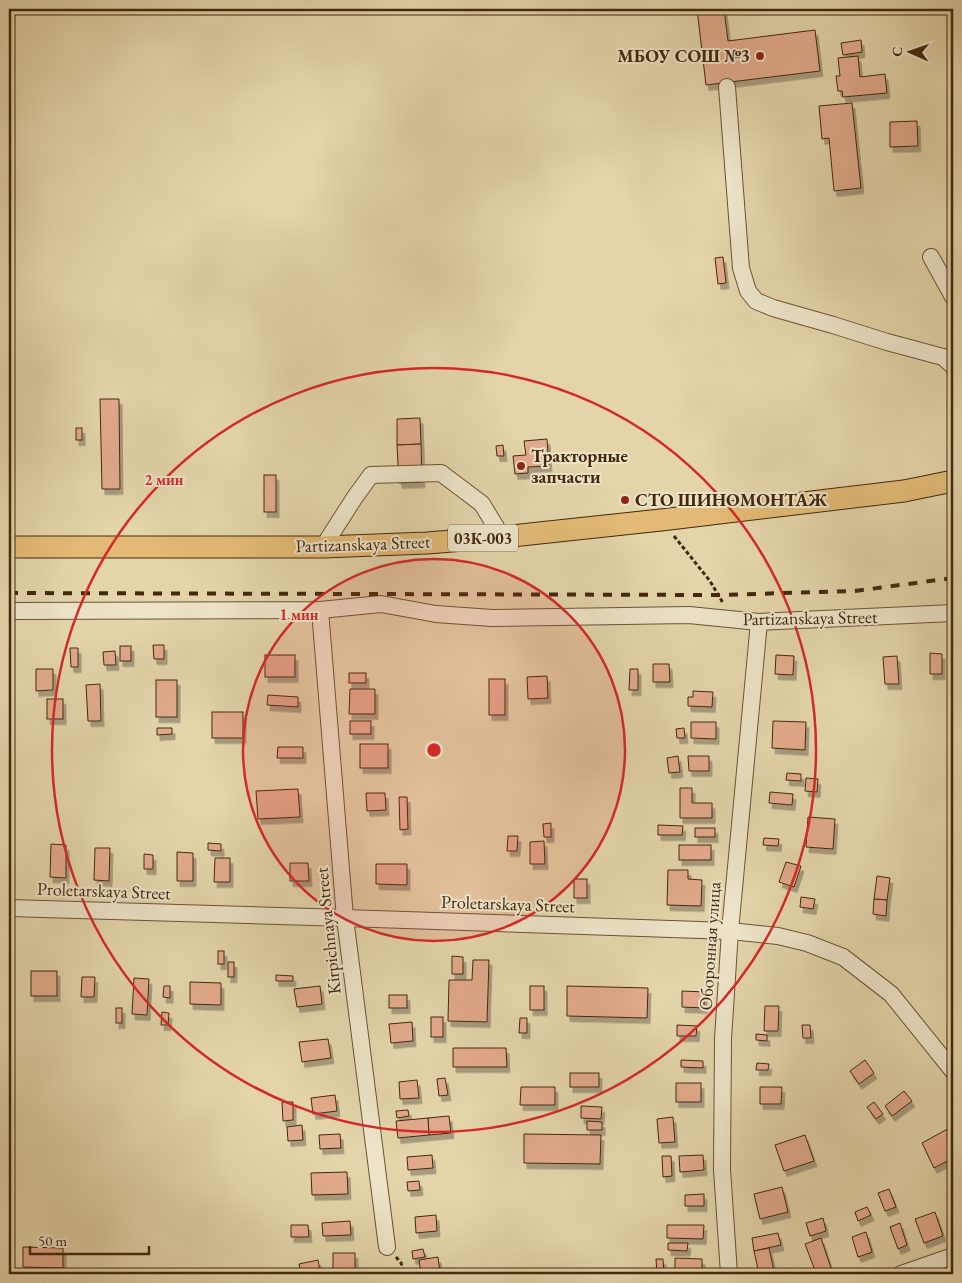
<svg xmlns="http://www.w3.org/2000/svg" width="962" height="1283" viewBox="0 0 962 1283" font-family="'EB Garamond',serif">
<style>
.building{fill:#e2aa8c;stroke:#43280e;filter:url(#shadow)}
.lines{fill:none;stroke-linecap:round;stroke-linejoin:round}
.minor-casing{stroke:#6b5335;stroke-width:18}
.major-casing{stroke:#43280e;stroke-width:23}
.path{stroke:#43280e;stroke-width:3;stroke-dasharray:4 2.5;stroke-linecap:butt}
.minor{stroke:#ede3c8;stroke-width:16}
.major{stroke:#e2ba75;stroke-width:21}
.rail{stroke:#43280e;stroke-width:4;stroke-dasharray:9 9;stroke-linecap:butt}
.ring{fill:none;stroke:#d62828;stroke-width:2.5}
.poi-dot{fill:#8f2418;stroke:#ede3c8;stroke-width:2}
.labels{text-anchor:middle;stroke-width:4;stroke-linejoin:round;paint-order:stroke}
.shield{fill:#ede3c8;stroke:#766046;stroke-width:1}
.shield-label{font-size:16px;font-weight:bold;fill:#43280e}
.poi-label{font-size:18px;font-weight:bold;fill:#43280e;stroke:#ede3c8;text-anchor:start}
.street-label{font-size:18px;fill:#43280e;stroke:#ede3c8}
.centre{fill:#d62828;stroke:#ede3c8;stroke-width:2.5}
.ring-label{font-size:15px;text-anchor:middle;font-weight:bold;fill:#d62828;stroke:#ede3c8;stroke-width:4;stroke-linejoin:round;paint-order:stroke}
</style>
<defs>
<filter id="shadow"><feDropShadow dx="3" dy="5.5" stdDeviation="0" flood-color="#0004"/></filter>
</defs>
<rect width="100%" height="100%" fill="#e3d4aa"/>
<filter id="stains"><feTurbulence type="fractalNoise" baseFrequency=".004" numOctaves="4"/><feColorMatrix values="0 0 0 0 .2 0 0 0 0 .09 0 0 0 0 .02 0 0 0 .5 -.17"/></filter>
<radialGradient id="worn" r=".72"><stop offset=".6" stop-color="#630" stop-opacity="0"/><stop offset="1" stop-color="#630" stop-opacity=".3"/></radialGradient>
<g class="building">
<polygon points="697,9 724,9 728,41 815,30 820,71 706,85"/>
<polygon points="861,40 862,52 843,55 841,43"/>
<polygon points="858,56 860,77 885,74 887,93 843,97 842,91 838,91 836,76 840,76 838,58"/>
<polygon points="852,103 861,188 834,191 829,138 822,139 819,106"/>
<polygon points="917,121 918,146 890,147 890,122"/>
<polygon points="723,257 726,283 718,284 715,258"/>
<polygon points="100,399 119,399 120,489 102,489"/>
<polygon points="420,418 421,444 397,445 397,419"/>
<rect x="76" y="428" width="6" height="12"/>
<polygon points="547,439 549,466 528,467 528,473 515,474 513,456 526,455 524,441"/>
<polygon points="421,444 422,482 399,483 397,445"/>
<polygon points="503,445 504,456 497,456 496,446"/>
<rect x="264" y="475" width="12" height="37"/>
<polygon points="153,645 164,645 164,659 154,659"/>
<rect x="120" y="646" width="11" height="15"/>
<polygon points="70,648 78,648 78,667 71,667"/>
<polygon points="115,651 116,665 104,665 103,652"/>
<polygon points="930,653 942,654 942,674 930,674"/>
<rect x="265" y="655" width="30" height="22"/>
<polygon points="776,655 794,656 793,675 775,674"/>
<polygon points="897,656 899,684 885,684 883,657"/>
<polygon points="653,664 669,664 670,682 653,682"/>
<polygon points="36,669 53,669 53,690 36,691"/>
<polygon points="630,669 638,669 638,690 629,690"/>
<rect x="349" y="673" width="17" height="10"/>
<polygon points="547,676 548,698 528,699 527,677"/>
<rect x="489" y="679" width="16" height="36"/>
<rect x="156" y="680" width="21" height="37"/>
<polygon points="100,684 101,721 88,721 86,685"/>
<polygon points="350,689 375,689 375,714 349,714"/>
<polygon points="693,691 713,692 712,707 688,706 688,697 693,697"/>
<polygon points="268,695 298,697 298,707 267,705"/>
<rect x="47" y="699" width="16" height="20"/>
<rect x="212" y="712" width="31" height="26"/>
<rect x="350" y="721" width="21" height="13"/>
<polygon points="773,721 806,722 805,750 772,748"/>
<polygon points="691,722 716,722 716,739 691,738"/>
<polygon points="157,728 172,728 172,734 157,735"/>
<polygon points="684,728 685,738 677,738 676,729"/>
<rect x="360" y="744" width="28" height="24"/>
<polygon points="278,747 303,747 303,758 277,758"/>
<polygon points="678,756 680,772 669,773 667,758"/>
<polygon points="688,756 709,756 709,771 689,771"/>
<polygon points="787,773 801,774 801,781 786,780"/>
<polygon points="806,778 818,779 817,792 805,791"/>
<polygon points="680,788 692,788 692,803 712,803 712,818 680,818"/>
<polygon points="298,789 300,817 258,819 256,791"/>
<polygon points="770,792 793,794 792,805 769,803"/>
<polygon points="366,793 385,793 386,810 367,811"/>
<polygon points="399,797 407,797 408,829 400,830"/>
<polygon points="808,817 835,819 833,849 806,847"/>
<polygon points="551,823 551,837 544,837 543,824"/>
<polygon points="658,825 683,826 682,835 658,835"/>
<rect x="695" y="828" width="20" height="9"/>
<polygon points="508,836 518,836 517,851 507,851"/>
<polygon points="764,838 779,839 778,846 763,845"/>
<polygon points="544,841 545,864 530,864 530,842"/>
<polygon points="208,843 221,844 221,851 208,850"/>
<polygon points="51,844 66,845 66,878 50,877"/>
<rect x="679" y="845" width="32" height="15"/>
<polygon points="95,848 110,848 109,881 94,880"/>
<polygon points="177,852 193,853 193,881 177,881"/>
<polygon points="144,854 153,855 153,869 144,869"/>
<polygon points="215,858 230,858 230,882 214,882"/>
<polygon points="786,862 801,866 794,887 779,882"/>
<polygon points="290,863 308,863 309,881 290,881"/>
<polygon points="376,864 407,864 407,885 376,884"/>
<polygon points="668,870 688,870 688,879 702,880 701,906 667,905"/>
<polygon points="877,876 890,878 887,900 874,899"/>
<rect x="574" y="879" width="13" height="19"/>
<polygon points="801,897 815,899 813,909 800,907"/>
<polygon points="874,899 887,900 886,916 873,914"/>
<rect x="218" y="951" width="6" height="13"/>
<polygon points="452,956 463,957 463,974 452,974"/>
<polygon points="473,960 489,960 487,1022 448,1021 449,980 472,980"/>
<rect x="228" y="962" width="6" height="15"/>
<rect x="31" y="971" width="26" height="25"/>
<polygon points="276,975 293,976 293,981 276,981"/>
<polygon points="82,977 95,977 94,997 81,997"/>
<polygon points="134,978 149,979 147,1015 132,1014"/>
<polygon points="190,982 221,983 221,1005 190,1004"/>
<polygon points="164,986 170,986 170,998 163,997"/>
<polygon points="320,986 322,1004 297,1007 294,989"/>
<rect x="530" y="986" width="14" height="24"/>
<polygon points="567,986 648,988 647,1018 567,1016"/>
<polygon points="682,991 704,992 704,1008 682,1007"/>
<rect x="389" y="995" width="18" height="13"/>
<polygon points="765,1006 779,1006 778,1031 764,1031"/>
<rect x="116" y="1008" width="6" height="15"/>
<polygon points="162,1012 169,1013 168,1025 161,1025"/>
<rect x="431" y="1017" width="12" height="20"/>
<polygon points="520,1018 527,1018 527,1033 519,1033"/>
<polygon points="412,1022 413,1041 391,1043 389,1024"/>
<polygon points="677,1025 697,1026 696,1036 677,1036"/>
<polygon points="802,1025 810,1025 811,1038 803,1038"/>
<polygon points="756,1034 767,1035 767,1041 756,1040"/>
<polygon points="328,1039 331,1058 302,1062 299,1042"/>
<polygon points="453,1048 506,1048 507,1067 453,1067"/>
<polygon points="681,1060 703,1061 703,1068 681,1067"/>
<polygon points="865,1060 874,1073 859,1084 850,1071"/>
<polygon points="757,1063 769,1064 768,1070 756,1070"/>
<rect x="570" y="1073" width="29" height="14"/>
<polygon points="445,1078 448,1095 439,1096 437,1079"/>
<polygon points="417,1080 419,1098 400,1099 399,1082"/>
<rect x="676" y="1083" width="25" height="19"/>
<polygon points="521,1087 555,1087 555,1105 520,1105"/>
<polygon points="760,1087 782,1087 781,1104 760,1104"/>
<polygon points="904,1091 912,1101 892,1116 885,1106"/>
<polygon points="335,1095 337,1111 313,1114 311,1098"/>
<polygon points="282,1102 293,1102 293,1120 283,1121"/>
<polygon points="874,1102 883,1114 876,1119 867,1107"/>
<polygon points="581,1106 602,1107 601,1119 581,1118"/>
<polygon points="408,1110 409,1116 397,1118 396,1111"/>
<polygon points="449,1116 451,1133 429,1135 428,1118"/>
<polygon points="673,1117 675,1142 659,1143 657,1119"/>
<polygon points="428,1118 429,1135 398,1138 396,1121"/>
<polygon points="587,1121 602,1122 602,1130 587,1130"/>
<polygon points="302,1125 303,1140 288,1141 287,1127"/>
<polygon points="953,1126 953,1158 934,1168 922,1143"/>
<polygon points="340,1134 341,1148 320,1149 319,1135"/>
<polygon points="524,1134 601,1135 600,1164 524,1163"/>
<polygon points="805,1135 814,1161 784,1171 775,1145"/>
<polygon points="432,1155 433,1168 408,1170 407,1157"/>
<polygon points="703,1155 704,1170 680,1172 679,1156"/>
<polygon points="662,1156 671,1156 672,1176 663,1177"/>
<polygon points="347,1172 348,1194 312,1195 311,1173"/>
<polygon points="419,1181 420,1190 408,1191 407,1182"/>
<polygon points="782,1187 788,1212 760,1219 754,1194"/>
<polygon points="889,1189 896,1207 885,1211 878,1193"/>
<polygon points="704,1194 704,1206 685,1206 685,1195"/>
<polygon points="867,1207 871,1215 858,1221 855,1212"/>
<polygon points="935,1212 943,1236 924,1243 915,1219"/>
<polygon points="436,1215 437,1231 416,1233 415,1217"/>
<polygon points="823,1218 826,1231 810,1236 806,1223"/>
<polygon points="350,1221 351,1235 323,1236 322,1223"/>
<polygon points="900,1223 907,1245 898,1249 890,1227"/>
<polygon points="291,1225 308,1225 309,1237 291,1237"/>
<polygon points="667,1225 704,1225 703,1239 667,1238"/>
<polygon points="866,1232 872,1252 858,1257 852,1237"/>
<polygon points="778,1233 781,1245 754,1251 752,1238"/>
<polygon points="821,1238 831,1268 816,1273 805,1244"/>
<polygon points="668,1243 688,1243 687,1251 668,1250"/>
<polygon points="23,1247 63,1248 63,1268 23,1267"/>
<polygon points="769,1248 774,1271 759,1274 754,1251"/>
<polygon points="423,1249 425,1257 413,1259 412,1251"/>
<polygon points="333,1253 355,1253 355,1272 333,1271"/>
<polygon points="438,1257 440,1273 421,1274 419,1260"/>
<polygon points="675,1258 702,1259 702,1274 675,1274"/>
<polygon points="656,1259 663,1259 664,1274 657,1274"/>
<polygon points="318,1260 320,1271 301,1274 299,1264"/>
</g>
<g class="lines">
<defs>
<g id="minor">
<polyline points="727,87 741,268 748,291 756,301 773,308 833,325 887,342 943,357 953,366"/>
<polyline points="931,257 953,297"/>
<polyline points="323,547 355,497 371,475 441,473 482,504 502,537"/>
<polyline points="320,610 345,918 387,1247"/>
<polyline points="9,611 320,610 381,604 436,614 492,618 689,615 759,622 953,613"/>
<polyline points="9,908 345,918 730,931 778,936 807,943 843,957 891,994 953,1071"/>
<polyline points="729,1274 722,1169 723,1039 730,931 759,622"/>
<polyline points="901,1274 953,1256"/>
</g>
<polyline id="major" points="9,547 323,547 427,543 502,537 661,520 904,491 953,481"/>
</defs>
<use href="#minor" class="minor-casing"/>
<use href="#major" class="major-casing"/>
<g class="path">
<polyline points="674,536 710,581 723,603"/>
<polyline points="396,1257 401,1263 405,1274"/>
</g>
<use href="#minor" class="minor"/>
<use href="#major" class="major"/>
<polyline class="rail" points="9,593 718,595 855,591 953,578"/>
</g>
<circle cx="434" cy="750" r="191" fill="#d62828" fill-opacity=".12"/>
<g class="ring">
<circle cx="434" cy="750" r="191"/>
<circle cx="434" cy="750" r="382"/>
</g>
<g class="poi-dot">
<circle cx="760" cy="56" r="5"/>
<circle cx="521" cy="466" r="5"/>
<circle cx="625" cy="500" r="5"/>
</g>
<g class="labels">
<rect class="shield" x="448" y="524.5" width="70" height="27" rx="4"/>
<g class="shield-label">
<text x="483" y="544">03К-003</text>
</g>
<g class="poi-label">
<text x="750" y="62" text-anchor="end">МБОУ СОШ №3</text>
<text x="531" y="462">Тракторные<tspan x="531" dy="21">запчасти</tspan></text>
<text x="635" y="506">СТО ШИНОМОНТАЖ</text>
</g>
<g class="street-label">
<text transform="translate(363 544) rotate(-2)" y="6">Partizanskaya Street</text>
<text transform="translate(810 618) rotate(-1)" y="6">Partizanskaya Street</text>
<text transform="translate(104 891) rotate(2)" y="6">Proletarskaya Street</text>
<text transform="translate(508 904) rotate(2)" y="6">Proletarskaya Street</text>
<text transform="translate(328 931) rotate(-96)" y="6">Kirpichnaya Street</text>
<text transform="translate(710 946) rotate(-86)" y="6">Оборонная улица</text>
</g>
</g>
<circle cx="434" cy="750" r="8" class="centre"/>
<g class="ring-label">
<text x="164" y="485">2 мин</text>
<text x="299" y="620">1 мин</text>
</g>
<rect width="962" height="1283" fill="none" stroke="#e3d4aa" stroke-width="30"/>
<rect x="10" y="10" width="942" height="1263" fill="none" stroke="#43280e" stroke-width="2.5"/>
<rect x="15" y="15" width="932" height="1253" fill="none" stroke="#43280e"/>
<g transform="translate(910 52) rotate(272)" stroke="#ede3c8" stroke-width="4" paint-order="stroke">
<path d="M0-4L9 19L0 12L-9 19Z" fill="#43280e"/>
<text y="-8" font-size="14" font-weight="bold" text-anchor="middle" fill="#43280e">С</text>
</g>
<path d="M30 1246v8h119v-8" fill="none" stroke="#43280e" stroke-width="2.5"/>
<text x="38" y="1246" font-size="15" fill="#43280e" stroke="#ede3c8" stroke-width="4" paint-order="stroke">50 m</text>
<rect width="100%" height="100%" filter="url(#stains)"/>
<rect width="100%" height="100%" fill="url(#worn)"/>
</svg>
